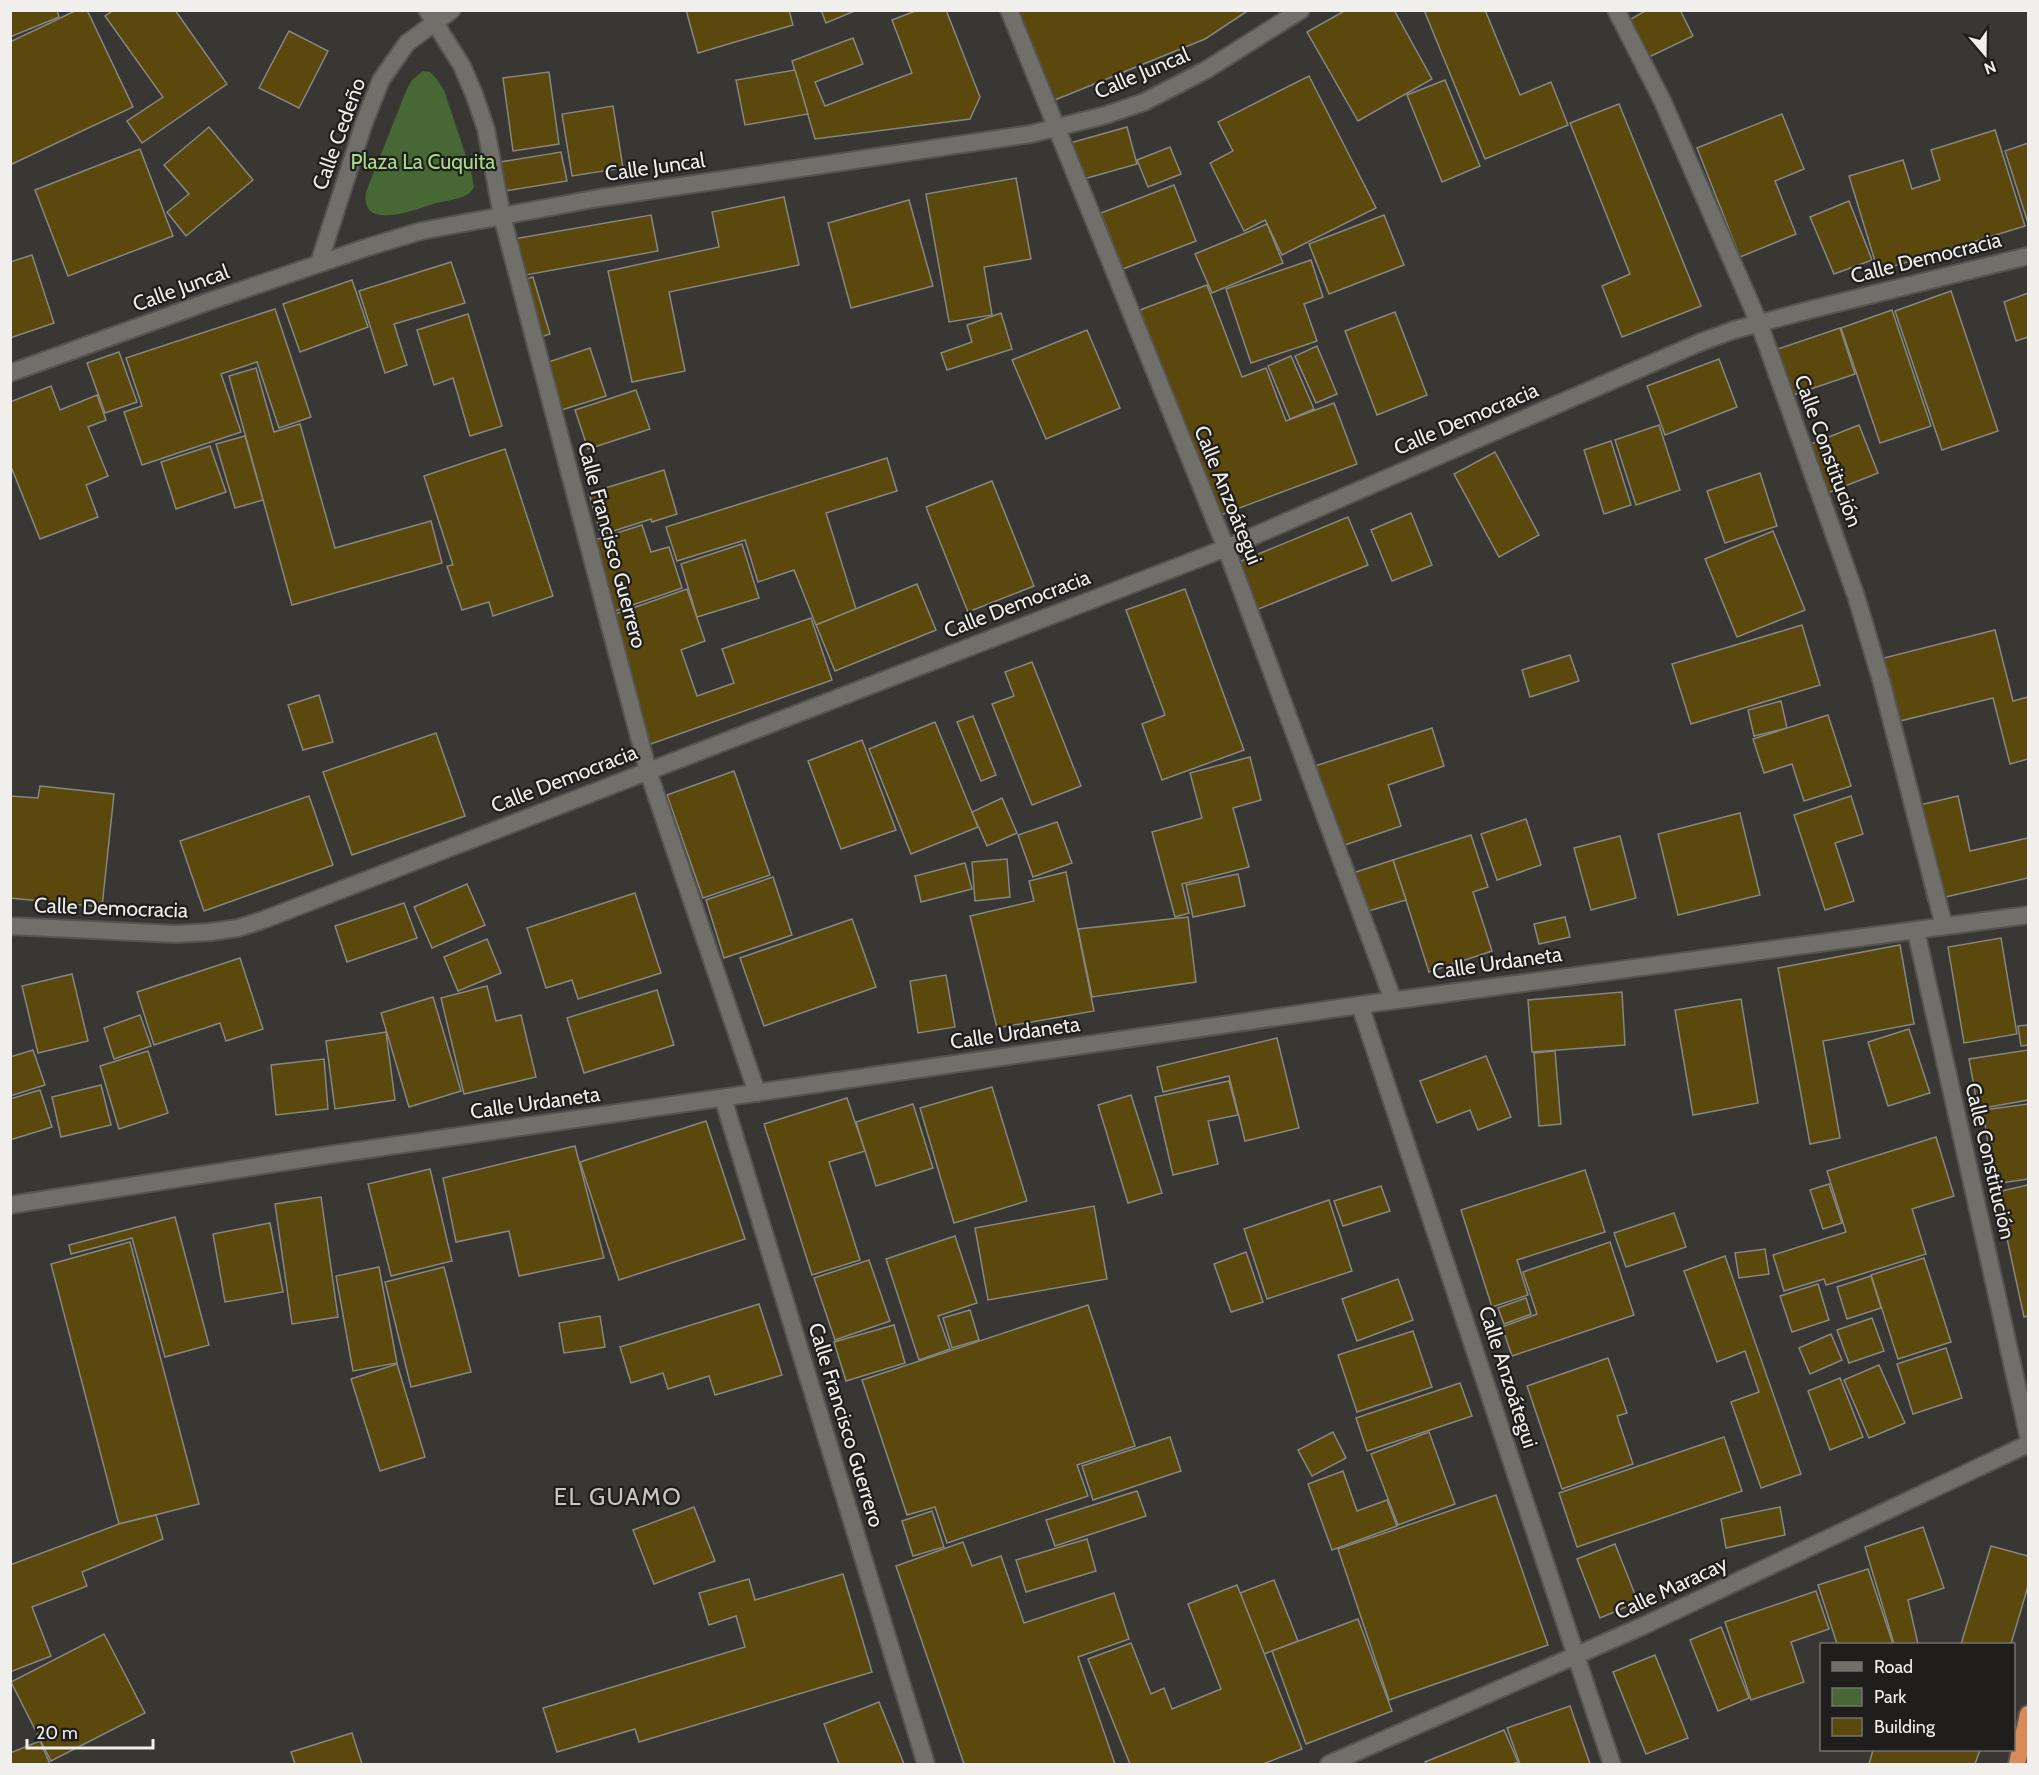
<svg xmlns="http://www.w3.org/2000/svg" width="2039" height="1775" viewBox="0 0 2039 1775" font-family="Cabin,sans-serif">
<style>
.green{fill:#476834}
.building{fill:#5a480c;stroke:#878681;stroke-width:1.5}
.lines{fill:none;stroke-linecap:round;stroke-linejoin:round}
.minor-casing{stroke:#555451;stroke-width:20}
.trunk-casing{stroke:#555451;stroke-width:20}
.minor{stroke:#706f6a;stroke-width:16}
.trunk{stroke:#d98a59;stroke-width:16}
.labels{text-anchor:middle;stroke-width:4.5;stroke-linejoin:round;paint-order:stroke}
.street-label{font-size:21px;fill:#f0efec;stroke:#1f1e1c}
.park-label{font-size:21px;fill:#a5dc87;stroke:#1f1e1c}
.quarter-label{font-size:24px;letter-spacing:1.5px;fill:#c8c6c1;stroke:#1f1e1c}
</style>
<rect width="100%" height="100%" fill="#383733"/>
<path class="green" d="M423,71L430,72L435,77L444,90L471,171L474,187C469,199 448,200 436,203C416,209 360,233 366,192L406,91L412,80Z"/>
<g class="building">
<polygon points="10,10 57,10 59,17 10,37"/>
<polygon points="77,10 87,10 133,107 10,165 10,42"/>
<polygon points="114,10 175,10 227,84 142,143 127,121 163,97 105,16"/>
<polygon points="686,10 789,10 793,25 698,53"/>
<polygon points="821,10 857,10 826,23"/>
<polygon points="918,10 946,10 980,97 970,119 815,139 792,61 853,38 863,64 815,82 825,106 912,73 892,20"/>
<polygon points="1003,10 1249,10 1205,39 1045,104"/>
<polygon points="1346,10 1394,10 1432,79 1358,121 1307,32"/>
<polygon points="1424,10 1485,10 1520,95 1551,82 1568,125 1485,159"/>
<polygon points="1647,10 1680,10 1693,36 1647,58 1629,20"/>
<polygon points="289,31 328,51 299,108 259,88"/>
<polygon points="795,70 808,114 745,125 736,80"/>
<polygon points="549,72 559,144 513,151 503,78"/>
<polygon points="1309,76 1376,208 1282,255 1265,220 1244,231 1210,163 1233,151 1218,122"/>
<polygon points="1445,80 1480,166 1442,182 1407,95"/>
<polygon points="1619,104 1701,306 1622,337 1602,286 1630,274 1570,123"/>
<polygon points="613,106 623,168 572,176 562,114"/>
<polygon points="1782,114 1804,169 1775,181 1796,234 1740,257 1697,148"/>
<polygon points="209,127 253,180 186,236 167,212 189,194 164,165"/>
<polygon points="1127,127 1137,164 1073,182 1063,145"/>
<polygon points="1995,130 2025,226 1878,271 1849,176 1903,160 1912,189 1940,180 1931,150"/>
<polygon points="2028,143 2028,223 2005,151"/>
<polygon points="1170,147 1181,174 1148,187 1137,160"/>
<polygon points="140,149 173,236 68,276 35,190"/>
<polygon points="561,152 567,181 492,193 488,164"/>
<polygon points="1016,178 1031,259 984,267 992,315 949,322 926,194"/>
<polygon points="1174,185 1196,241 1123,269 1101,213"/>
<polygon points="784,197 799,265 669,292 685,371 632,382 608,271 719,247 712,212"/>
<polygon points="909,200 933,286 851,308 828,223"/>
<polygon points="1849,201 1872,260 1834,274 1810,217"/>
<polygon points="651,215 658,251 509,278 502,241"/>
<polygon points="1384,215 1404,265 1329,294 1309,244"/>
<polygon points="1267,224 1283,263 1212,293 1195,254"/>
<polygon points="32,255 54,323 10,338 10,262"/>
<polygon points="1311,260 1323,297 1304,304 1317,341 1251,363 1226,289"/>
<polygon points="451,262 465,303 394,324 407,365 385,373 359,291"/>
<polygon points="533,277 550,334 531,340 513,283"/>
<polygon points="352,280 368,327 300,352 283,304"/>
<polygon points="1207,285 1242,377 1266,368 1286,421 1334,403 1357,464 1218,516 1140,310"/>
<polygon points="1951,291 1998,431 1942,450 1895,311"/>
<polygon points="2028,293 2028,337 2016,341 2004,302"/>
<polygon points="275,309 311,417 279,428 257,362 221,374 241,432 142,465 124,412 142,406 126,358"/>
<polygon points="1892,310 1931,426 1880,443 1841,328"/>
<polygon points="1395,312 1427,395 1377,415 1345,331"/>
<polygon points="1001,313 1012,349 947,370 941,353 972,342 967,325"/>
<polygon points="468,314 502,426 470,436 453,378 434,385 417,330"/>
<polygon points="1840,328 1855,374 1787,397 1772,351"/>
<polygon points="1087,330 1120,408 1046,439 1012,360"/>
<polygon points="1317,346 1337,394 1316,403 1295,356"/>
<polygon points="590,348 606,396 552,413 537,366"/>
<polygon points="119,352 137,402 105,413 87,363"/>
<polygon points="1291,356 1314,409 1290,419 1268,366"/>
<polygon points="1719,359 1737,407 1665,435 1647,386"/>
<polygon points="256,368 274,432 300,424 335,548 431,521 442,563 292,605 229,376"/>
<polygon points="51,386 60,410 97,395 106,420 88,427 108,476 86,485 98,517 40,539 10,464 10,402"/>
<polygon points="636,390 650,429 588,449 575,410"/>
<polygon points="1659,425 1680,490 1636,505 1615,440"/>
<polygon points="1859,425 1878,473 1820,496 1801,448"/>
<polygon points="245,436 263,500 235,508 216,444"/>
<polygon points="1611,441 1631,505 1604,514 1584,450"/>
<polygon points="210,446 226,492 176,509 161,462"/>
<polygon points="505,449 553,596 493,616 489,602 462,610 447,566 453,565 424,476"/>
<polygon points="1495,452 1539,535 1499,557 1454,474"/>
<polygon points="887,458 897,491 826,513 856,609 816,625 794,570 758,582 745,540 677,561 666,527"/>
<polygon points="664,470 677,514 652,522 651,519 601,535 589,493"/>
<polygon points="1760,473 1777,526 1725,543 1707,491"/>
<polygon points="992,481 1034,586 968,612 926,507"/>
<polygon points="1411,513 1432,565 1392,581 1371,530"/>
<polygon points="1348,517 1368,565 1246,614 1227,567"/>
<polygon points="642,525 651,552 669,547 682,588 615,611 592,541"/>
<polygon points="1773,531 1805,610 1737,637 1705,559"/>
<polygon points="742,544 759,598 697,617 681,564"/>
<polygon points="917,584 936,630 835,671 816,625"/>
<polygon points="687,589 705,641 681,650 697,696 734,683 722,649 811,618 832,680 648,745 604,618"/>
<polygon points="1185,589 1244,750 1162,780 1142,724 1165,715 1126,610"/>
<polygon points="1802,625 1820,685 1691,724 1672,664"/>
<polygon points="1995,630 2013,701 2028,697 2028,759 2010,764 1993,698 1884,725 1868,662"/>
<polygon points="1570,655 1579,681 1530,697 1522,670"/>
<polygon points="1032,662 1081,786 1032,805 992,704 1014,696 1005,672"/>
<polygon points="319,695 333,742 303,750 288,705"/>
<polygon points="1781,701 1787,728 1754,736 1748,710"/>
<polygon points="1828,715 1851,786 1804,801 1792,764 1764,773 1753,739"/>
<polygon points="973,716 996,775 981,781 957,722"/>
<polygon points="935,722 978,827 911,854 869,749"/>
<polygon points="1432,728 1444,766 1388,785 1401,826 1336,848 1309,768"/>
<polygon points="436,733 465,816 352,855 323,772"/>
<polygon points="862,740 896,830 841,849 808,761"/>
<polygon points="1250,757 1261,800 1233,808 1249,867 1182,884 1189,913 1175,917 1152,832 1202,818 1190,773"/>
<polygon points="734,771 770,875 703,898 667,795"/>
<polygon points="40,786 114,794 102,907 10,898 10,796 38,798"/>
<polygon points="309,796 333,865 204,911 180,841"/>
<polygon points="1851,796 1863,834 1835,843 1854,901 1825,910 1794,815"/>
<polygon points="1958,796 1970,851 2028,838 2028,878 1928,901 1907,808"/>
<polygon points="1002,798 1017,833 987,846 972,812"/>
<polygon points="1740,813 1760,895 1678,915 1658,834"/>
<polygon points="1526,819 1541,865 1497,880 1481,834"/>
<polygon points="1057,822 1072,863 1033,877 1018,835"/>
<polygon points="1471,835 1488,887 1473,892 1492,951 1429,972 1393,860"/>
<polygon points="1620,836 1636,898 1591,910 1574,848"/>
<polygon points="1007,859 1010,897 975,901 972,862"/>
<polygon points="1393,860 1406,900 1365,912 1353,873"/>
<polygon points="965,863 972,889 921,902 915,876"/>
<polygon points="1066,872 1094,1011 997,1028 970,916 1034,901 1029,881"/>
<polygon points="1238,874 1245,906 1193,917 1186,885"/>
<polygon points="773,877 792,935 724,958 706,900"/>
<polygon points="467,884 485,925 432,948 414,907"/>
<polygon points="635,893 661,973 578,999 572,980 546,988 527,928"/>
<polygon points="404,903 417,938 347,962 335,926"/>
<polygon points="1188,917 1196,982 1092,997 1078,929"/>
<polygon points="1565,917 1570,937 1539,944 1534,924"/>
<polygon points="852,919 876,987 764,1026 740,958"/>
<polygon points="2001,938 2017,1034 1964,1043 1948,947"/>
<polygon points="487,939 501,973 458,991 444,957"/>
<polygon points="1900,945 1914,1024 1823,1041 1840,1138 1810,1144 1778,968"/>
<polygon points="240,958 263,1029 226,1041 220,1023 154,1045 137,992"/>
<polygon points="72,974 88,1041 38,1053 22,986"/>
<polygon points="946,975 955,1027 918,1033 910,981"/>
<polygon points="487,986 496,1021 521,1015 536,1077 464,1094 441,998"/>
<polygon points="657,990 674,1045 584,1073 567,1018"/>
<polygon points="1622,992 1625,1045 1532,1052 1528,1000"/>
<polygon points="433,997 461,1091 409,1107 381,1013"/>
<polygon points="1741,999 1758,1103 1693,1115 1675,1010"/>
<polygon points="140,1015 151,1046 114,1059 104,1028"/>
<polygon points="2028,1025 2028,1045 2021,1046 2018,1026"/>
<polygon points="1909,1029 1930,1093 1888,1106 1868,1042"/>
<polygon points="386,1032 395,1100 335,1109 326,1041"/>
<polygon points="1277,1038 1299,1128 1245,1141 1229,1076 1163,1092 1157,1067"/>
<polygon points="33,1050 45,1085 10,1096 10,1057"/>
<polygon points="2028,1050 2028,1100 1978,1109 1969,1059"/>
<polygon points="148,1051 168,1113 119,1129 100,1066"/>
<polygon points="1555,1051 1561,1124 1539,1126 1534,1053"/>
<polygon points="1486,1056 1511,1117 1478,1130 1470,1110 1437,1123 1420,1081"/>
<polygon points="324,1059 328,1109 276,1115 271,1065"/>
<polygon points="1229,1081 1238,1115 1208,1121 1218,1164 1173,1175 1155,1097"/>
<polygon points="101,1085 111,1125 61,1137 52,1097"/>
<polygon points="992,1087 1027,1201 954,1223 920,1108"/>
<polygon points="40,1090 52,1127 10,1140 10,1099"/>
<polygon points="1131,1095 1162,1193 1128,1203 1098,1105"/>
<polygon points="847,1098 865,1151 829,1162 860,1260 812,1275 764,1124"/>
<polygon points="913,1104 933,1168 876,1186 856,1122"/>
<polygon points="2028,1104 2028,1179 1994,1184 1983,1110"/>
<polygon points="706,1121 745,1239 619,1280 580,1162"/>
<polygon points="1936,1137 1954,1196 1912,1209 1926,1254 1826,1285 1824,1279 1784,1291 1773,1255 1846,1232 1827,1171"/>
<polygon points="575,1146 604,1258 519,1276 509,1231 456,1242 443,1178"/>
<polygon points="430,1169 452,1261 391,1276 368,1184"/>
<polygon points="1585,1170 1605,1232 1517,1260 1528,1295 1492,1307 1461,1210"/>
<polygon points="1829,1184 1842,1223 1823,1229 1810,1190"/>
<polygon points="2028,1185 2028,1316 2024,1317 1997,1192"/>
<polygon points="1381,1186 1390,1211 1343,1226 1334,1201"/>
<polygon points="321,1197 338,1317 292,1324 275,1204"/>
<polygon points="1329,1200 1352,1271 1267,1299 1244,1229"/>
<polygon points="1094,1206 1107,1279 988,1300 975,1228"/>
<polygon points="1674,1213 1686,1247 1626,1267 1614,1233"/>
<polygon points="175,1217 209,1345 165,1357 132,1238 71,1254 69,1245"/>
<polygon points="270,1223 283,1292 225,1302 213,1234"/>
<polygon points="955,1236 977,1303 938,1316 950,1349 919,1360 886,1259"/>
<polygon points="130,1242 199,1504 119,1524 51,1264"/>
<polygon points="1610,1242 1634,1315 1512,1356 1502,1327 1537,1314 1523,1272"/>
<polygon points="1765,1249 1769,1274 1739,1278 1735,1253"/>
<polygon points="1246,1252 1263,1302 1231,1312 1214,1264"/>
<polygon points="1725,1256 1801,1474 1761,1488 1731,1402 1759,1392 1745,1351 1717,1362 1684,1271"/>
<polygon points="1924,1258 1951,1342 1898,1359 1871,1275"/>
<polygon points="869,1260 890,1321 835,1340 814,1278"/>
<polygon points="379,1267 397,1363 353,1371 336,1276"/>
<polygon points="444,1267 471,1372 411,1387 385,1282"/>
<polygon points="1871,1276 1881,1308 1847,1319 1837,1287"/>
<polygon points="1398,1279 1413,1320 1357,1341 1342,1299"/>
<polygon points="1818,1284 1829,1320 1792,1332 1780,1296"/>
<polygon points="1526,1298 1531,1314 1504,1324 1498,1308"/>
<polygon points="759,1304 782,1375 715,1395 709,1376 668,1389 663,1373 631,1383 620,1347"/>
<polygon points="1088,1305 1135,1446 1077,1465 1088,1496 947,1543 935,1507 907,1515 862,1380"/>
<polygon points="970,1310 979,1340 952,1348 943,1318"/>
<polygon points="600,1316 605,1347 564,1353 559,1323"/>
<polygon points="1872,1318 1884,1351 1849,1363 1837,1330"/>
<polygon points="894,1325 905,1363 846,1381 834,1342"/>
<polygon points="1413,1331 1432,1387 1357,1412 1338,1355"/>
<polygon points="1831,1334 1842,1360 1810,1374 1799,1348"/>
<polygon points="1946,1348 1962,1398 1913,1414 1897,1364"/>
<polygon points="1608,1358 1627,1413 1617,1416 1633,1464 1562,1489 1527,1386"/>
<polygon points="397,1364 425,1457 380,1471 351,1379"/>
<polygon points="1879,1365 1905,1423 1869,1438 1844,1380"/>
<polygon points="1840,1378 1863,1437 1830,1450 1808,1391"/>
<polygon points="1460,1383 1472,1416 1367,1451 1356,1418"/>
<polygon points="1333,1432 1346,1458 1312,1476 1298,1450"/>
<polygon points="1429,1432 1455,1504 1398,1525 1371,1454"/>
<polygon points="1170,1437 1181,1471 1093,1500 1082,1466"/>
<polygon points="1724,1437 1742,1491 1577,1547 1559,1493"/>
<polygon points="1343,1471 1357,1511 1387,1500 1397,1526 1332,1550 1308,1484"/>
<polygon points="1137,1491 1146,1516 1055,1546 1046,1520"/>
<polygon points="1496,1495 1548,1645 1389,1700 1338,1549"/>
<polygon points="694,1507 715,1561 654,1584 633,1530"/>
<polygon points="1780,1507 1785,1535 1726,1548 1721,1519"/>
<polygon points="932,1511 944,1547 913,1556 902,1521"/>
<polygon points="156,1515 163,1539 82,1572 87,1586 32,1607 51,1656 10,1672 10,1565 119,1524"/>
<polygon points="1923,1527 1944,1588 1908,1600 1918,1644 1894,1644 1865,1547"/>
<polygon points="1087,1539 1096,1571 1026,1592 1016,1560"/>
<polygon points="963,1542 972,1566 1001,1556 1024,1623 1114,1593 1129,1639 1078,1657 1115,1764 964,1764 896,1566"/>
<polygon points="1615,1544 1638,1602 1600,1618 1577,1559"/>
<polygon points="1991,1546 2028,1556 2028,1586 2011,1644 1961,1644"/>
<polygon points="1868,1569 1893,1644 1837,1644 1818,1585"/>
<polygon points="843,1574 872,1672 639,1742 635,1729 557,1752 543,1708 745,1647 736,1616 709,1625 699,1593 749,1579 755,1600"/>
<polygon points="1274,1580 1298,1641 1264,1654 1240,1593"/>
<polygon points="1237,1585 1302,1749 1263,1764 1130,1764 1088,1659 1131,1643 1151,1694 1164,1688 1172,1709 1221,1689 1188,1604"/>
<polygon points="1816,1591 1829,1629 1791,1642 1804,1682 1751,1700 1725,1622"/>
<polygon points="1358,1619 1392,1711 1306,1744 1272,1651"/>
<polygon points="1721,1627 1749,1698 1718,1711 1690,1640"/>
<polygon points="104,1634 145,1713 51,1761 11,1682"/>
<polygon points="1655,1655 1688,1738 1646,1754 1613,1672"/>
<polygon points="879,1702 904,1764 839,1764 824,1724"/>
<polygon points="1570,1706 1590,1764 1520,1764 1507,1728"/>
<polygon points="1504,1730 1518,1762 1513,1764 1426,1764 1425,1762"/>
<polygon points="352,1733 362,1764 295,1764 291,1752"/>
<polygon points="40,1741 50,1764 10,1764 10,1753"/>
<polygon points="1873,1750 1980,1750 1975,1764 1869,1764"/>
</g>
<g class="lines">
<defs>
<g id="minor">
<polyline points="427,10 462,66 474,94 486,129 502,216 648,771 757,1093"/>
<polyline points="1009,10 1226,548 1393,1000"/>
<polyline points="1616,10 1662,100 1759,323 1856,596 1881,680 1944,926"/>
<polyline points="319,263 364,123 381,80 407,43 452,10"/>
<polyline points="10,373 210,301 368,247 421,231 599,198 1031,134 1106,115 1144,102 1206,70 1301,10"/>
<polyline points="10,926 176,934 210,932 238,928 263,920 1226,548 1701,342 1734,330 1809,310 2028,256"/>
<polyline points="1916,931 2028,1435"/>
<polyline points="1360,1005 1612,1764"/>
<polyline points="723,1098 926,1764"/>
<polyline points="10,1205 328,1155 1360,1005 2028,915"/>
<polyline points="1329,1764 1645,1625 2028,1444"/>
</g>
<polyline id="trunk" points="2017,1764 2028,1714"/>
</defs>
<use href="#minor" class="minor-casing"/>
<use href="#trunk" class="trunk-casing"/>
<use href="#minor" class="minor"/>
<use href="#trunk" class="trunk"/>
</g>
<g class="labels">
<g class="street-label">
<text transform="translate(1142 73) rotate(-23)" y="7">Calle Juncal</text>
<text transform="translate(339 134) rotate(-70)" y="7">Calle Cedeño</text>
<text transform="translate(655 167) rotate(-8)" y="7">Calle Juncal</text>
<text transform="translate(1926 258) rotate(-14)" y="7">Calle Democracia</text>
<text transform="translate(181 288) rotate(-20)" y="7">Calle Juncal</text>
<text transform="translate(1466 419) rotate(-23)" y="7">Calle Democracia</text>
<text transform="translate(1828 451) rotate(70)" y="7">Calle Constitución</text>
<text transform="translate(1228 495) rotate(68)" y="7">Calle Anzoátegui</text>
<text transform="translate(612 545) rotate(75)" y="7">Calle Francisco Guerrero</text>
<text transform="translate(1017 604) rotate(-21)" y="7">Calle Democracia</text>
<text transform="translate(564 779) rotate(-21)" y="7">Calle Democracia</text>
<text transform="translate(111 908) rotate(2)" y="7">Calle Democracia</text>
<text transform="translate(1497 963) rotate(-8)" y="7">Calle Urdaneta</text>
<text transform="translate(1015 1033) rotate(-8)" y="7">Calle Urdaneta</text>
<text transform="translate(535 1103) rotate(-8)" y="7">Calle Urdaneta</text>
<text transform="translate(1990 1161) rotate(77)" y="7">Calle Constitución</text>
<text transform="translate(1508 1377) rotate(72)" y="7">Calle Anzoátegui</text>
<text transform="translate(846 1425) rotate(73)" y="7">Calle Francisco Guerrero</text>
<text transform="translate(1671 1588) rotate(-25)" y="7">Calle Maracay</text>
</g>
<g class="park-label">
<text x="423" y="169">Plaza La Cuquita</text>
</g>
<g class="quarter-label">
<text x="618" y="1505">EL GUAMO</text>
</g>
</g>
<rect width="2039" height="1775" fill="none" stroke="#f0efec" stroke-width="24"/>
<rect x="1820" y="1643" width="195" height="108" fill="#1f1e1c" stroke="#73726f" stroke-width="1.5"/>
<rect x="1832" y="1662" width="30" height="9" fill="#706f6a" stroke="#73726f" stroke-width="1.5"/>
<text x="1874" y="1673" font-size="18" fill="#f0efec">Road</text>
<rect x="1832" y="1688" width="30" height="18" fill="#476834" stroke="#73726f" stroke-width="1.5"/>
<text x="1874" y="1703" font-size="18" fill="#f0efec">Park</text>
<rect x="1832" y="1718" width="30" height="18" fill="#5a480c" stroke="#73726f" stroke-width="1.5"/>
<text x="1874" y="1733" font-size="18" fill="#f0efec">Building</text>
<g transform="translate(1985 54) rotate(160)" stroke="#1f1e1c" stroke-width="4.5" paint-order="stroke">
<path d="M0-4.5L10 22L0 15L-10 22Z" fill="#f0efec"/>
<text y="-9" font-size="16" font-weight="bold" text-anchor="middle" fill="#f0efec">N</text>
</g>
<path d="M27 1739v9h126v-9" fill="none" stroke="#f0efec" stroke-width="3"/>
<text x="36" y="1739" font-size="18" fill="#f0efec" stroke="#1f1e1c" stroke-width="4.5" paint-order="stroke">20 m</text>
</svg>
